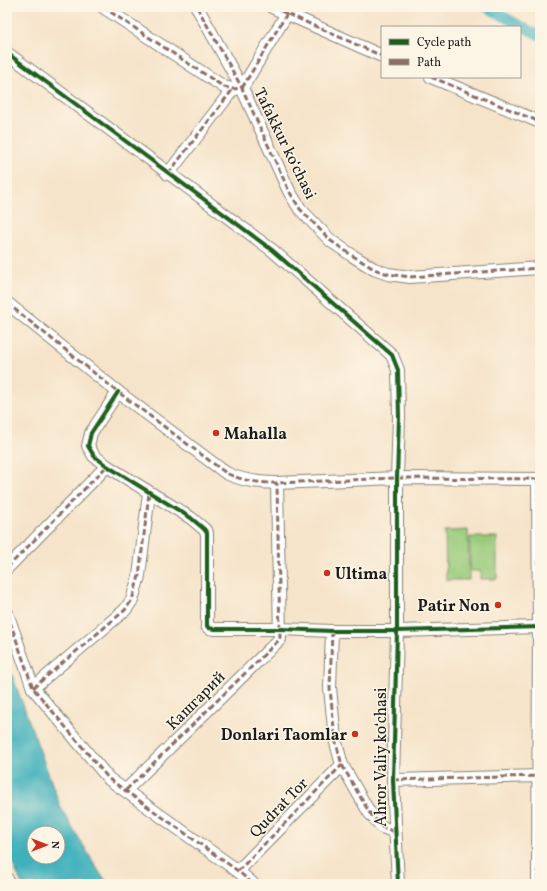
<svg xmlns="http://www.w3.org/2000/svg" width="547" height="891" viewBox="0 0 547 891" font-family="Vollkorn,serif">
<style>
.green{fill:#99ca7a;stroke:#5a734b}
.water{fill:#40b0bb;stroke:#2e666c;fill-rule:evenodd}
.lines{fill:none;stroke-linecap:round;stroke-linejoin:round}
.canal{stroke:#40b0bb;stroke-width:10}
.minor-casing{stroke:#898073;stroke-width:14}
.minor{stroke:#fff;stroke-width:12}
.quiet{stroke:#8d6e63;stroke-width:3;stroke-dasharray:6 3;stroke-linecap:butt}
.cycleway-casing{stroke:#fcf5e5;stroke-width:6}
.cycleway{stroke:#1b5e20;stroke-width:4}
.poi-dot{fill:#c8321e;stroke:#fcf5e5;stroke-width:1.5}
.labels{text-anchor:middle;stroke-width:3;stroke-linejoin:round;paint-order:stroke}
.street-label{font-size:16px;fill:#1c1c1c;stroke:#fcf5e5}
.poi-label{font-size:16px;font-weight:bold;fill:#1c1c1c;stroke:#fcf5e5;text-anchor:start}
</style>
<rect width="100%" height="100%" fill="#fcf5e5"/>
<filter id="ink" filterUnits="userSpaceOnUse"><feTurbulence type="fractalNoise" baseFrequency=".025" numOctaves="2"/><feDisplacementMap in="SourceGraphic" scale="8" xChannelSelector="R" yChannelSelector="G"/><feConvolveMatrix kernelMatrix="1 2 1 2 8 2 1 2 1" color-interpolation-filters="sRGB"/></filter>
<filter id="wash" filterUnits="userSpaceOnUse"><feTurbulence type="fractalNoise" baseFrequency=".012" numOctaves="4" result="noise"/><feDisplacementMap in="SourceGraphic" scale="16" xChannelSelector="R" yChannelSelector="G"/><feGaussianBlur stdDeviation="0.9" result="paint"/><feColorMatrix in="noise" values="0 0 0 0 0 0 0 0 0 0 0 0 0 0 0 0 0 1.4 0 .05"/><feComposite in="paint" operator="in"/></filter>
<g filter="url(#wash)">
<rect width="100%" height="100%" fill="#f6e4ca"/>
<g class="green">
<polygon points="468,530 469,580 446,580 445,531"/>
<polygon points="470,537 497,537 497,579 480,579 480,571 470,571"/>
</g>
<path class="water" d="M7,661L61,808L100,873L109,884H22L7,852ZM34,833H58V857H34Z"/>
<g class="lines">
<polyline class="canal" points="486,7 540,36"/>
</g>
</g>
<g filter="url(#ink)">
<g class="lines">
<defs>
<g id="minor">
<polyline points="103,7 224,87 233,89 242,88"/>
<polyline points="197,7 242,88 289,191 300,209 331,241 353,256 374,269 388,274 410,277 540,268"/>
<polyline points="272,7 382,56"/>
<polyline points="7,53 272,250 392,355 398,370 399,417 397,478 397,631 393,780 398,884"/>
<polyline points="431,77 540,122"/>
<polyline points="242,88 291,7"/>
<polyline points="168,174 233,89"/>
<path d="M7,303L118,392L226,473C243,481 259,483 277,483L397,478L540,479"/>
<polyline points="118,392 91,433 88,446 94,456 107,466 191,518 204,529 207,533 207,626 209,628 214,629 280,629 332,631 397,631 540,627"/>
<polyline points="538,479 539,627 538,884"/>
<polyline points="7,568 107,466"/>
<polyline points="7,613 33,688 109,779 238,871 253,884"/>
<polyline points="332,631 330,688 335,739 342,765 369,812 382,827 395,832"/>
<polyline points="33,688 125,610 132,600 139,576 149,493"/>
<polyline points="393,780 540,776"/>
<polyline points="126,790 280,639 277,483"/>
<polyline points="238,871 342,765"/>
<polyline points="7,879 9,884"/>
</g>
</defs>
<use href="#minor" class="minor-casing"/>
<use href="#minor" class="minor"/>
<g class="quiet">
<polyline points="103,7 224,87 233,89 242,88"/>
<polyline points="197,7 242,88 289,191 300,209 331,241 353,256 374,269 388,274 410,277 540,268"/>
<polyline points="272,7 382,56"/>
<polyline points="431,77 540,122"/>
<polyline points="242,88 291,7"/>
<polyline points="168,174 233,89"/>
<path d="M7,303L118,392L226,473C243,481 259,483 277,483L397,478L540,479"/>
<polyline points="538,479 539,627 538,884"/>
<polyline points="7,568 107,466"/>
<polyline points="7,613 33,688 109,779 238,871 253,884"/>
<polyline points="332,631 330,688 335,739 342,765 369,812 382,827 395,832"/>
<polyline points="33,688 125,610 132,600 139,576 149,493"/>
<polyline points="393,780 540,776"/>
<polyline points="126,790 280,639 277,483"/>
<polyline points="238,871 342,765"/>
<polyline points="7,879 9,884"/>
</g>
<defs>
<g id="cycleway">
<polyline points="7,53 272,250 392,355 398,370 399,417 397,478 397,631 393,780 398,884"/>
<polyline points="118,392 91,433 88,446 94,456 107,466 191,518 204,529 207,533 207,626 209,628 214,629 280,629 332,631 397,631 540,627"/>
</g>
</defs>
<use href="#cycleway" class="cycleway-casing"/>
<use href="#cycleway" class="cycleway"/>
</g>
</g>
<g class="poi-dot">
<circle cx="216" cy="433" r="4"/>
<circle cx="327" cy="573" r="4"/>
<circle cx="498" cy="605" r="4"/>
<circle cx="355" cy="734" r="4"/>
</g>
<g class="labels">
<g class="street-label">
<text transform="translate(286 143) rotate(64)" y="6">Tafakkur ko‘chasi</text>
<text transform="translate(195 700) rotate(-45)" y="6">Кашгарий</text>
<text transform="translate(380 757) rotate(-90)" y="6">Ahror Valiy koʻchasi</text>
<text transform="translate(278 807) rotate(-46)" y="6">Qudrat Tor</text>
</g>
<g class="poi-label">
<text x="224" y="439">Mahalla</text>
<text x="335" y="579">Ultima</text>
<text x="490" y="611" text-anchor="end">Patir Non</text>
<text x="347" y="740" text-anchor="end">Donlari Taomlar</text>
</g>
</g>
<rect width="547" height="891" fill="none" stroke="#fcf5e5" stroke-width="24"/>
<rect x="381" y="26" width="140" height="52" fill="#fcf5e5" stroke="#a29e95"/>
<rect x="389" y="39" width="20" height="6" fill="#1b5e20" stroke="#a29e95"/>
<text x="417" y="46" font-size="12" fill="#1c1c1c">Cycle path</text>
<rect x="389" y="59" width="20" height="6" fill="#8d6e63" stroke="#a29e95"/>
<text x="417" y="66" font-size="12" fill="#1c1c1c">Path</text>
<g transform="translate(46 845) rotate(90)"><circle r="19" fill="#fcf5e5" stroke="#a29e95"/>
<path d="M0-3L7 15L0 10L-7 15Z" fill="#c8321e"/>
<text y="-6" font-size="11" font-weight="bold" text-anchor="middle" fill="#1c1c1c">N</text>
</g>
</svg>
